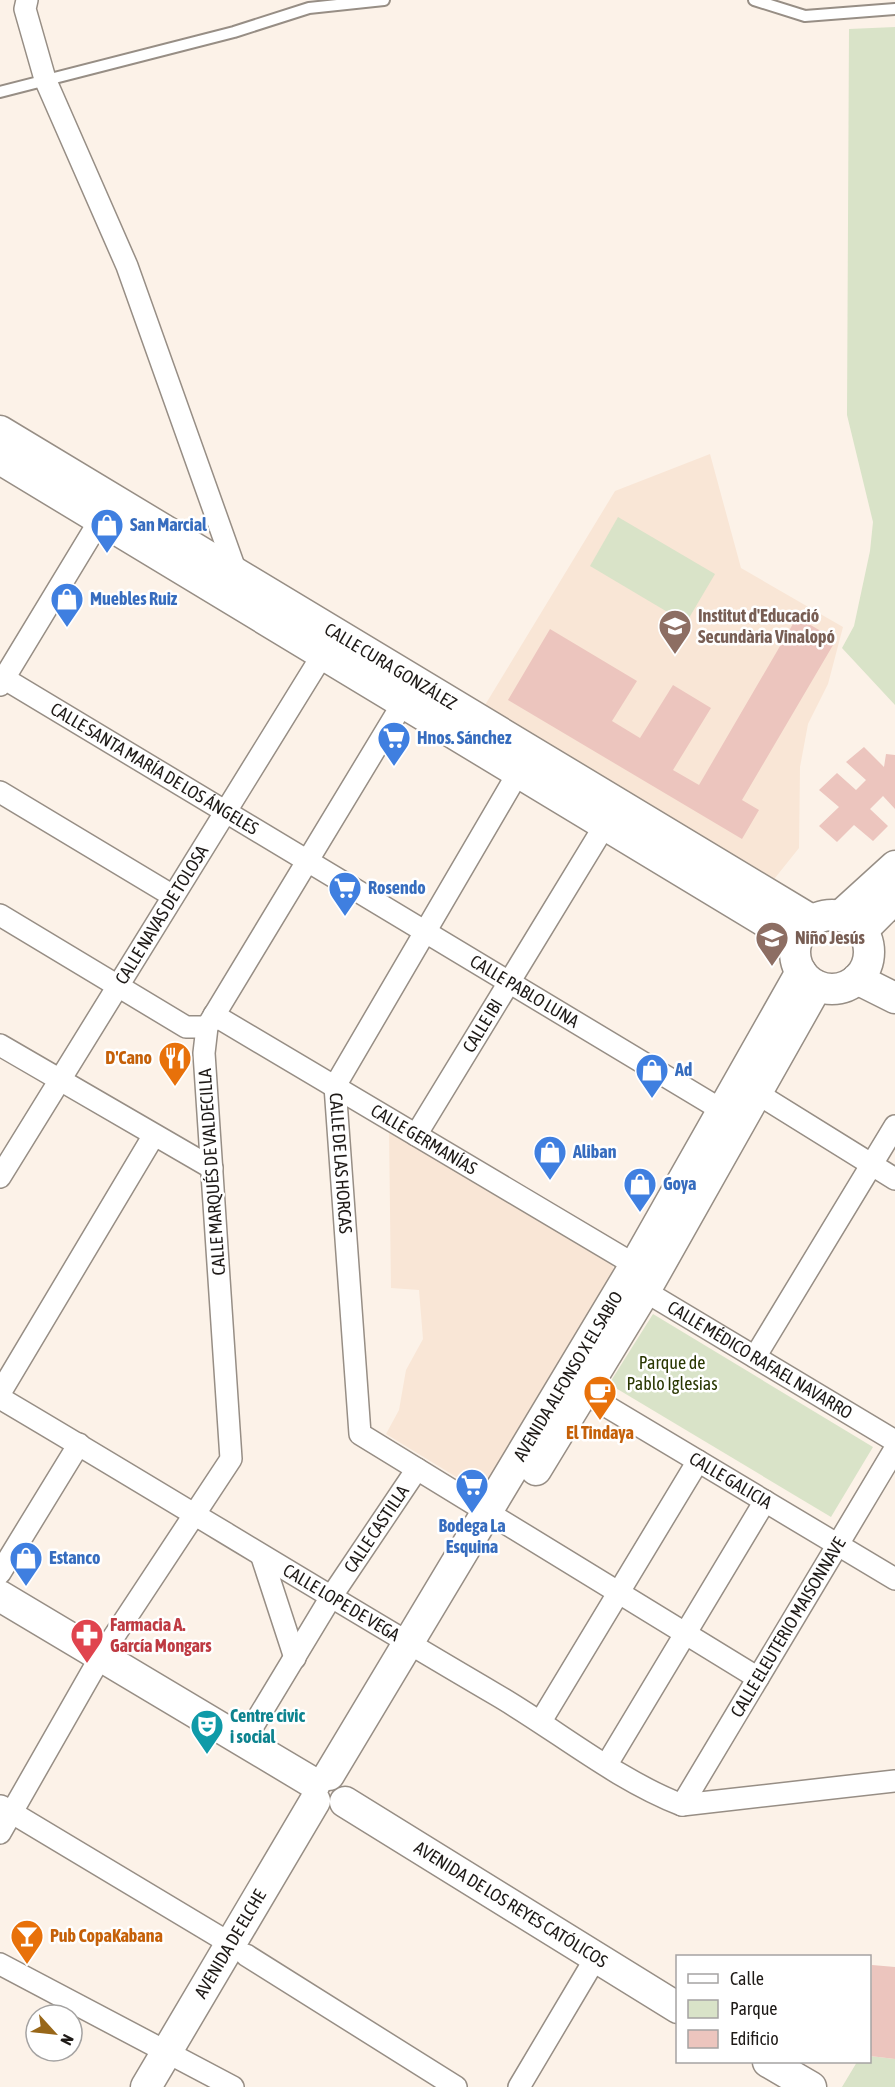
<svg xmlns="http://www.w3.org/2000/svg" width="895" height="2087" viewBox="0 0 895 2087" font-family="'Asap Condensed',sans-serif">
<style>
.education{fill:#f9e6d6}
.green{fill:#d9e3c8}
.building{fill:#ecc5be}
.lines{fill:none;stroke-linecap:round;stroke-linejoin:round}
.lane-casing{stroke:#978e85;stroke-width:14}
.street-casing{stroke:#978e85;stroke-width:24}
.secondary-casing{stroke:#978e85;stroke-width:33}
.lane{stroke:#fff;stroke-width:10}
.street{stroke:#fff;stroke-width:21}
.secondary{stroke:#fff;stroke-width:30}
.labels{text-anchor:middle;stroke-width:5;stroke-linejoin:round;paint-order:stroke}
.shop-label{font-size:18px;font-weight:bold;fill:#366cbe;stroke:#fff;text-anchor:start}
.education-label{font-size:18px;font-weight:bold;fill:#785e54;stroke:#fff;text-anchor:start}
.street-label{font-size:18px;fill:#1e1a17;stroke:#fff}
.food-label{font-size:18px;font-weight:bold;fill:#c56008;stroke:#fff;text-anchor:end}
.park-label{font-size:18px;fill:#2a3702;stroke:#fff}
.health-label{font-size:18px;font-weight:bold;fill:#be3a42;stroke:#fff;text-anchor:start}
.culture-label{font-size:18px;font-weight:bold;fill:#0d838f;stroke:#fff;text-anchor:start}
</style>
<rect width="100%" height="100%" fill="#fcf2e8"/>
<g class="education">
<polygon points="710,454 741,568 843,627 828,684 808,724 800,767 799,848 771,883 482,710 615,491"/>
<polygon points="389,1131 612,1264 615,1276 488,1487 476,1489 386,1434 399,1410 406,1370 423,1339 419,1290 391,1288"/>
</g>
<g class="green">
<polygon points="895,27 895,705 842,648 854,626 870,551 873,522 847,415 849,29"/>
<polygon points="618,517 715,574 686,623 590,566"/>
<polygon points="653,1314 873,1447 831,1517 609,1384"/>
<polygon points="870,2056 895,2059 895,2087 842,2087 857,2062 870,2062"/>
</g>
<g class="building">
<polygon points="797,617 836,640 742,800 759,810 742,839 508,700 550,629 637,681 612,721 640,738 673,685 711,708 673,770 699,785"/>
<polygon points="864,747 884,767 886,754 895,755 895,809 883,796 870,809 888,826 873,841 854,825 837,842 819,826 839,807 819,790 837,773 856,790 866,780 846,762"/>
<polygon points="872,1965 895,1967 895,2059 870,2056"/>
</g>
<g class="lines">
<defs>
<g id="lane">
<polyline points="754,0 805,16 895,9"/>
<polyline points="0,92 234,32 309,8 384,0"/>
</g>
<g id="street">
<polyline points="27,0 25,9 45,79 127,266 236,572"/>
<path id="s1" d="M0,676L735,1118"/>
<polyline points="0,685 100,520"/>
<path id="s2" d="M518,773L335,1086L360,1434L758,1678"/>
<polyline points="0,792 173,896"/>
<polyline points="0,915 186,1027 207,1027"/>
<path id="s3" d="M214,1015L635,1265"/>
<polyline points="0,1045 212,1168"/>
<polyline points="747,1087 895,1179"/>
<path id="s4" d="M416,1135L605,825"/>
<path id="s5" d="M0,1177L323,654"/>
<path id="s6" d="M633,1284L895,1441"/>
<polyline points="755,1357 895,1126"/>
<path id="s7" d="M571,1385L895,1579"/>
<polyline points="0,1393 154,1135"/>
<path id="s8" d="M0,1398C166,1496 329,1597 495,1694C557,1730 615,1779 682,1805L895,1781"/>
<polyline points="262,1557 295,1658"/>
<polyline points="0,1573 79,1444"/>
<polyline points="541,1721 698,1461"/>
<path id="s9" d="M244,1741L331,1597L417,1469"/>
<polyline points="607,1764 765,1501"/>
<path id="s10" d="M682,1805L895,1449"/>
<polyline points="1,1806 231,1944"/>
<polyline points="0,1833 101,1656 231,1459 204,1053 207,1027 403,703"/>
<polyline points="246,1955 456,2087"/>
<polyline points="0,1964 233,2087"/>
<polyline points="519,2087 595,1959"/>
</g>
<g id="secondary">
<path id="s11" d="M0,431L813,921"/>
<polyline points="0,459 797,941"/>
<circle cx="832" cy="952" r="37"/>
<polyline points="840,916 895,866"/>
<polyline points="862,931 895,898"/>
<polyline points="857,979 895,998"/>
<polyline points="536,1470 645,1291 817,986"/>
<polyline points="0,1596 315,1784"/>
<path id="s12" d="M329,1775L635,1265L801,972"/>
<path id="s13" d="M345,1802L678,2008"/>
<polyline points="768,2062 811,2087"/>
<path id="s14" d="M146,2087L315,1801"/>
</g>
</defs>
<use href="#lane" class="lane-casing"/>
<use href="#street" class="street-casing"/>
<use href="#secondary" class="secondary-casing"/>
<use href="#lane" class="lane"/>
<use href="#street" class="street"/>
<use href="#secondary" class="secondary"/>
</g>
<defs>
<symbol id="shop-pin" viewBox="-11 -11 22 30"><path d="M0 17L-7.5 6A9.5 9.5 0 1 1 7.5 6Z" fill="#3f7fe0" stroke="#fff"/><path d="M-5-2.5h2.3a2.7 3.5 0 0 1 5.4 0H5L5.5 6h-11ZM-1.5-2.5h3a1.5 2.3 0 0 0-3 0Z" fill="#fff"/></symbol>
<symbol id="school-pin" viewBox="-11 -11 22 30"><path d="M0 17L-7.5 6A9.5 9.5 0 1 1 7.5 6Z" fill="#8d6e63" stroke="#fff"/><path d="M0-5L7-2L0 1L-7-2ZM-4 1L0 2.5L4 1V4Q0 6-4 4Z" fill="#fff"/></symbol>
<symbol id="supermarket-pin" viewBox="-11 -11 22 30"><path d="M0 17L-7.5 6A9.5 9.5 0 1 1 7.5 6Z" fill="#3f7fe0" stroke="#fff"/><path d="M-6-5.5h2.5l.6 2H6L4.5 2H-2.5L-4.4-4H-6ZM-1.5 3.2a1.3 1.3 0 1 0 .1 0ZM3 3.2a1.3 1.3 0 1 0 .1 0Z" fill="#fff"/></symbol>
<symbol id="restaurant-pin" viewBox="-11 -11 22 30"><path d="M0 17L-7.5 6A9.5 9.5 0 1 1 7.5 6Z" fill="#e8710a" stroke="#fff"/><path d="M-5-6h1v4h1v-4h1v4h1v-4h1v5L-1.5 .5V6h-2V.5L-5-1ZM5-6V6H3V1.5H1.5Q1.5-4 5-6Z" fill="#fff"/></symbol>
<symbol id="cafe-pin" viewBox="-11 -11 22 30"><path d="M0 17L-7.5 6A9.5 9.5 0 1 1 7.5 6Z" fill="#e8710a" stroke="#fff"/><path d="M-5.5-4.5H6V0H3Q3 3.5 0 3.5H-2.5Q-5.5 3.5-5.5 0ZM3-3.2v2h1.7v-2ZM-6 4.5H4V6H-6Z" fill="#fff"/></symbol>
<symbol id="pharmacy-pin" viewBox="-11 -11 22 30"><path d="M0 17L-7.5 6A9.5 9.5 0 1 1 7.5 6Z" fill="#e0444e" stroke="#fff"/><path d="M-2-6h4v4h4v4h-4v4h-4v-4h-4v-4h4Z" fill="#fff"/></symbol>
<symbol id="theatre-pin" viewBox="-11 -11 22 30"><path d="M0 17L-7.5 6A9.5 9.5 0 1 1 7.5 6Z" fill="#0f9aa8" stroke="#fff"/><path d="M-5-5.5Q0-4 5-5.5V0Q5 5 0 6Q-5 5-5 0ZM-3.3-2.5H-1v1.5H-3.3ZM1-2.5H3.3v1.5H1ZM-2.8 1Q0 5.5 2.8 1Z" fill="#fff"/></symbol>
<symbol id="bar-pin" viewBox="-11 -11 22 30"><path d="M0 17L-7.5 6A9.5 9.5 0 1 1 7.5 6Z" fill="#e8710a" stroke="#fff"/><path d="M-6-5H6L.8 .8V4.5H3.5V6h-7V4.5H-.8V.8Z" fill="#fff"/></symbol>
</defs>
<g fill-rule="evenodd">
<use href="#shop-pin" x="88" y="506" width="38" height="52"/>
<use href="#shop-pin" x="48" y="580" width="38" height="52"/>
<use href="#school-pin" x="656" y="607" width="38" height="52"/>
<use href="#supermarket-pin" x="375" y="719" width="38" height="52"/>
<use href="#supermarket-pin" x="326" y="869" width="38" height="52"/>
<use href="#school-pin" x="753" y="919" width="38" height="52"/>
<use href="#restaurant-pin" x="156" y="1039" width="38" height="52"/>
<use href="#shop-pin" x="633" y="1051" width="38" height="52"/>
<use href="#shop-pin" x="531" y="1133" width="38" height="52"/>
<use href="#shop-pin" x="621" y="1165" width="38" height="52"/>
<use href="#cafe-pin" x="581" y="1373" width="38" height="52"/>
<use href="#supermarket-pin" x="453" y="1466" width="38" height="52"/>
<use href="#shop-pin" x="7" y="1539" width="38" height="52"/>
<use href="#pharmacy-pin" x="68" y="1616" width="38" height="52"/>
<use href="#theatre-pin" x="188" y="1707" width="38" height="52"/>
<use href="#bar-pin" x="8" y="1917" width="38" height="52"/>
</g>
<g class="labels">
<g class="shop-label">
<text x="130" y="531">San Marcial</text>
<text x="90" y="605">Muebles Ruiz</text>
<text x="417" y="744">Hnos. Sánchez</text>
<text x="368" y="894">Rosendo</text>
<text x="675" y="1076">Ad</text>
<text x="573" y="1158">Aliban</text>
<text x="663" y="1190">Goya</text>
<text x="472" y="1532" text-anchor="middle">Bodega La<tspan x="472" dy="21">Esquina</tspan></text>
<text x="49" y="1564">Estanco</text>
</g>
<g class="education-label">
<text x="698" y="622">Institut d'Educació<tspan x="698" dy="21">Secundària Vinalopó</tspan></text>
<text x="795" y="944">Niño Jesús</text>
</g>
<g class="street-label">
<text dy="6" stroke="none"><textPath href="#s11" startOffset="456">CALLE CURA GONZÁLEZ</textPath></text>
<text dy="6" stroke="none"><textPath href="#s1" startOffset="180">CALLE SANTA MARÍA DE LOS ÁNGELES</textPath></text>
<text dy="6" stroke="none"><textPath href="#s5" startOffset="308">CALLE NAVAS DE TOLOSA</textPath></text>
<text dy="6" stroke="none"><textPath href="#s1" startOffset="612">CALLE PABLO LUNA</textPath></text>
<text dy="6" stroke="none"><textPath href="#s4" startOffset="128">CALLE IBI</textPath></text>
<text dy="6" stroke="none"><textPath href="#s3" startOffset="244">CALLE GERMANÍAS</textPath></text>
<text dy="6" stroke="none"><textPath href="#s2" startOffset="440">CALLE DE LAS HORCAS</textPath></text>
<text transform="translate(212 1172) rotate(-94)" y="6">CALLE MARQUÉS DE VALDECILLA</text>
<text dy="6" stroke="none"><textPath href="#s6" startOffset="148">CALLE MÉDICO RAFAEL NAVARRO</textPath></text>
<text dy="6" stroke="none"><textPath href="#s12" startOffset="465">AVENIDA ALFONSO X EL SABIO</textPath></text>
<text dy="6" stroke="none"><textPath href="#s7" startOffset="186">CALLE GALICIA</textPath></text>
<text dy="6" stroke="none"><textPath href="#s9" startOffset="250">CALLE CASTILLA</textPath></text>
<text dy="6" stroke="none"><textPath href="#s8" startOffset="398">CALLE LOPE DE VEGA</textPath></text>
<text dy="6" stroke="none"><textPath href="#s10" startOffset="207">CALLE ELEUTERIO MAISONNAVE</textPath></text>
<text dy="6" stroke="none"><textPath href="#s13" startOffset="195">AVENIDA DE LOS REYES CATÓLICOS</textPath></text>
<text dy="6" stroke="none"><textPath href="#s14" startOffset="166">AVENIDA DE ELCHE</textPath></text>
</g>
<g class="food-label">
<text x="152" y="1064">D'Cano</text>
<text x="600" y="1439" text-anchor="middle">El Tindaya</text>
<text x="50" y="1942" text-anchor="start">Pub CopaKabana</text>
</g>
<g class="park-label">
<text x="672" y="1369">Parque de<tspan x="672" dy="21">Pablo Iglesias</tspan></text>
</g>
<g class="health-label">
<text x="110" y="1631">Farmacia A.<tspan x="110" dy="21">García Mongars</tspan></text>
</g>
<g class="culture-label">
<text x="230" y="1722">Centre civic<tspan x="230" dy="21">i social</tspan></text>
</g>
</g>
<rect x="676" y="1955" width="195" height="108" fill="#ffffff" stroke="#a5a3a2" stroke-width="1.5"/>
<rect x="688" y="1974" width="30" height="9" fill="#ffffff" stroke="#a5a3a2" stroke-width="1.5"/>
<text x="730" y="1985" font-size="18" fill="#1e1a17">Calle</text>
<rect x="688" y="2000" width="30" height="18" fill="#d9e3c8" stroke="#a5a3a2" stroke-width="1.5"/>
<text x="730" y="2015" font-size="18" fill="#1e1a17">Parque</text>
<rect x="688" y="2030" width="30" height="18" fill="#ecc5be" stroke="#a5a3a2" stroke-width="1.5"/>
<text x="730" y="2045" font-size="18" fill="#1e1a17">Edificio</text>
<g transform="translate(54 2033) rotate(117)"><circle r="28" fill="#ffffff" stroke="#a5a3a2" stroke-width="1.5"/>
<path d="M0-4.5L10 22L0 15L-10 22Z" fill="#986719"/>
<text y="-9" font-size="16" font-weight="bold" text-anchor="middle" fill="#1e1a17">N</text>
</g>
</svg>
